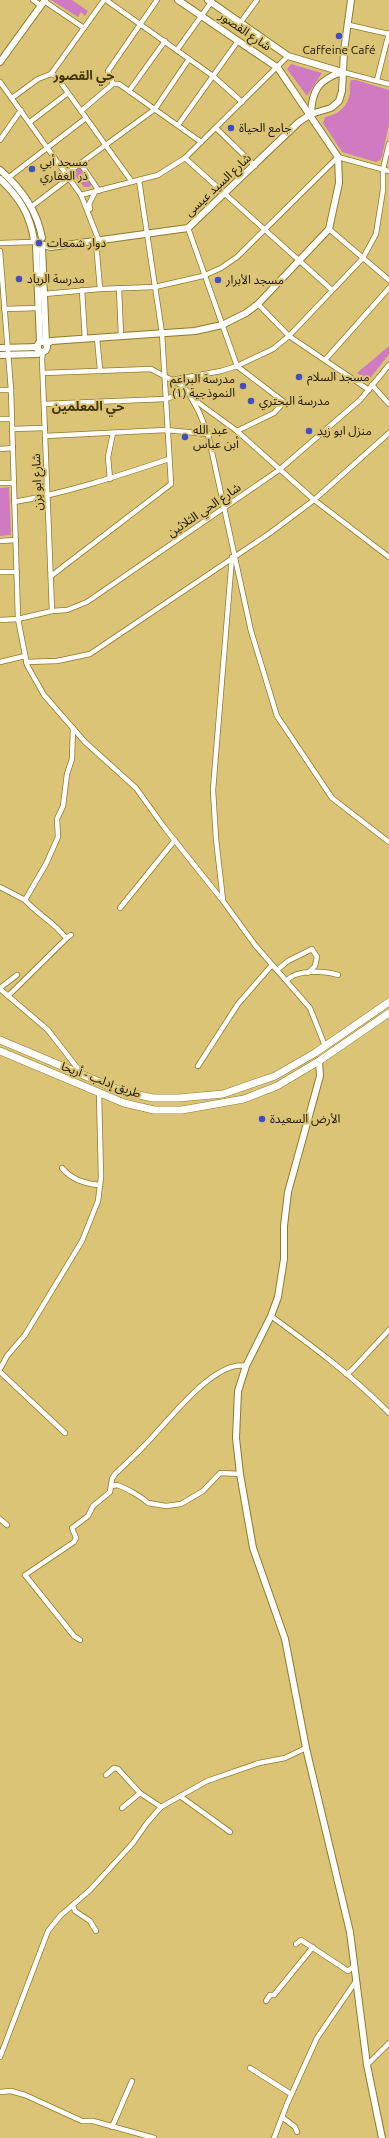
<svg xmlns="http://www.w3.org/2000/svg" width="389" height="2138" viewBox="0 0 389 2138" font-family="Ubuntu,'Noto Sans Arabic',sans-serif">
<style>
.green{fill:#d07ac1}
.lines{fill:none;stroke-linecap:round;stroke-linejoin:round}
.minor-casing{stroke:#907a29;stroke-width:6}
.tertiary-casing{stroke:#907a29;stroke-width:8}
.primary-casing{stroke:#907a29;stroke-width:8}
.minor{stroke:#fff;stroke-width:4.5}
.tertiary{stroke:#fff;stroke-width:6}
.primary{stroke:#fff;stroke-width:7}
.poi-dot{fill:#434dc1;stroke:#dbc476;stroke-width:1.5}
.labels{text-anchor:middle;stroke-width:4;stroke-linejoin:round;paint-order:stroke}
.street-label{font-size:12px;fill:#1d1600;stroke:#dbc476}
.poi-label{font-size:12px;fill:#1d1600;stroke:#dbc476;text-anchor:start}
.neighbourhood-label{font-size:13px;font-weight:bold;fill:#41360a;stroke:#dbc476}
</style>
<rect width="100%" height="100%" fill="#dbc476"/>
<g class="green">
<polygon points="51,0 72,0 88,11 85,16 81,12 78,17"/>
<polygon points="291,64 322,73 307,96 287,69"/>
<path d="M351,80H356L389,90V124L382,156L380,160L376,162L342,152L323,123L325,117C337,115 348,107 350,93C350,88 349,85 351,80Z"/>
<polygon points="80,165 92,184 89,187 84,187 72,171"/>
<polygon points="389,346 389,354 368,381 357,373"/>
<polygon points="9,487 11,535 0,536 0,488"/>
</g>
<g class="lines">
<defs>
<g id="minor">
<polyline points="33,0 41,6"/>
<polyline points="106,0 213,76 242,102"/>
<polyline points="44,1 84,28"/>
<polyline points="240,23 257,0"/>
<polyline points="349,25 389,34"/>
<polyline points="177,50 212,1"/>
<polyline points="342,72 389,84"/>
<polyline points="51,74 104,0"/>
<polyline points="377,80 389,33"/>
<polyline points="0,82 81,195 99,241"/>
<polyline points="113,84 108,71 157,0"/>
<polyline points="129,91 165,41"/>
<polyline points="12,98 38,79 51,74 56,76 132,182"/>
<polyline points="81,111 113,84 119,84 201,142"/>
<polyline points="30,122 68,93"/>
<polyline points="178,125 238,41"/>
<polyline points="216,128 255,166"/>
<polyline points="0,140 21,110"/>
<polyline points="185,158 332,290"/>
<polyline points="80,163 99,191"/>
<polyline points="66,174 155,109 189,59"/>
<polyline points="8,178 86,118"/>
<polyline points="81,195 158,175 185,158 288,56"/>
<polyline points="31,207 69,178"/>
<polyline points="90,209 89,204 95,192"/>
<polyline points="188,228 237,366 284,402 274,413 237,431"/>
<polyline points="329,229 389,280"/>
<polyline points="96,242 100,289"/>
<polyline points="0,243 34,242"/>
<polyline points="0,251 11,390 18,619 27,665 44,695 85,742 136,788 164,827 223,901 255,945 310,1008 325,1046"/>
<polyline points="119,288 121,336"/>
<polyline points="82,290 85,339"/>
<polyline points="44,294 100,289 155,287 203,276 221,268 237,257 338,157 389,171"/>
<polyline points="258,304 289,336 369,390"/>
<polyline points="4,309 39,308"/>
<polyline points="97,338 100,370"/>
<polyline points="43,351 42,359 52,611"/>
<polyline points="325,360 389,288"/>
<polyline points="43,373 151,369 181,385 188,392 199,412 208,434 251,631 277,716 332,798 389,842"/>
<polyline points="172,380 221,371 237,366 273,349 289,336 363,258 376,234 383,190 383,169 389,144"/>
<polyline points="372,385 389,404"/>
<polyline points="0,390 11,390"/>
<polyline points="193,399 237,431 313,499 389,557"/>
<polyline points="44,404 165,399 188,392"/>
<polyline points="0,419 12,419"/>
<polyline points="12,429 45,428"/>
<polyline points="45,436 166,430 208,434"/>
<polyline points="0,449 13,448"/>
<polyline points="110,479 108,457 113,433"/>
<polyline points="0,483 14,483"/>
<path d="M14,502C67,493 118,476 169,459"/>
<polyline points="0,541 16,540"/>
<polyline points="0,572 17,572"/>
<polyline points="51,576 171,484 162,333 139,180"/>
<polyline points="0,620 18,619 52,611 67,610 87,602 279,470 360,400 389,365"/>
<polyline points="0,662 25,656"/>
<polyline points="26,662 57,661 90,654 270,533 314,500 389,433"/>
<polyline points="0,887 25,900 46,864 58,837 57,819 63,806 67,774 72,759 73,728"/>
<path d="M25,900C37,914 54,922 66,938L71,935"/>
<polyline points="223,900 216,839 213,790 232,557"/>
<polyline points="120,908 175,840"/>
<polyline points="277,970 288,961 312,949 317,957 315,966 308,973"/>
<path d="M287,980C298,969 325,971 338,975"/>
<polyline points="0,988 17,975"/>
<polyline points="0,989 48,1030 82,1074"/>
<polyline points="8,996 67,938"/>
<polyline points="198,1066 238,1004 272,965"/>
<path d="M62,1168C71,1179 86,1184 100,1185"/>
<path d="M271,1316C312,1346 353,1376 389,1413"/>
<polyline points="0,1369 7,1356 25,1335 82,1241 98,1201 101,1177 99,1093"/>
<polyline points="0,1372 65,1433"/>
<polyline points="346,1374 351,1371 389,1330"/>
<path d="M112,1486L117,1485C126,1488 142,1497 148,1503L166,1506L181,1504L203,1491L220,1473L240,1474"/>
<polyline points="0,1519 7,1525"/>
<path d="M80,1640L74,1636L25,1575L74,1542L76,1538L72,1528L88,1516L93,1506L110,1492L112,1479L115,1474C129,1461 143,1448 156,1433C174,1414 217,1359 246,1366"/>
<polyline points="106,1775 114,1768 118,1769 140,1793"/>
<polyline points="180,1796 230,1832"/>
<polyline points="122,1808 140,1793 161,1807"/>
<polyline points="73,1906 75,1911 90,1921 96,1931"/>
<polyline points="296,1944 301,1940 348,1971 355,1965"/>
<polyline points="266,2001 270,1995 274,1995 313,1947"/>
<polyline points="0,2057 48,1931 60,1916 90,1890 133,1843 147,1823 161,1807 207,1781 259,1763 285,1758 306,1748"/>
<polyline points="367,2065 389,2043"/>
<polyline points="250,2068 291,2094"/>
<polyline points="0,2092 11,2091 25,2095 82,2121 93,2121 154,2138"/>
<polyline points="282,2117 295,2127 297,2132"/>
<polyline points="112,2127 132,2081"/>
<polyline points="274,2138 287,2104 317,2038 356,1981"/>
</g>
<g id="tertiary">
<polyline points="208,0 288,56 342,72"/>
<polyline points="0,62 45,0"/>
<path d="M342,72C319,80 312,89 311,114L331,108L339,101L342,91L344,51L351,0"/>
<path d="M0,170C21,188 37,210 42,238"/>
<path d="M0,179C19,197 30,214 34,240"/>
<polyline points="44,245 51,247 188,228 299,122 311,114"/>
<polyline points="36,246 40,342"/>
<polyline points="42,247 46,343"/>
<circle cx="42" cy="347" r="5"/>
<polyline points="47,344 51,341 195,331 222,325 246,313 258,304 329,229 339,183 338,157 278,68 178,0"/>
<polyline points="0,348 38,347"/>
<polyline points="0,355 38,354 40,351"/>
<polyline points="319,1061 320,1076 288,1192 284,1226 284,1259 278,1297 271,1316 246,1366 238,1391 236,1438 240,1474 253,1548 285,1639 306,1748 350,1932 367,2065 382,2138"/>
</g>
<g id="primary">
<polyline points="0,1040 121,1091 153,1098 179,1098 223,1094 275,1076 315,1053 389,1002"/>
<polyline points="0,1051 124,1103 154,1110 182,1110 244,1099 277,1086 319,1061 389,1013"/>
</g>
</defs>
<use href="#minor" class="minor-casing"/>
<use href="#tertiary" class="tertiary-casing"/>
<use href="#primary" class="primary-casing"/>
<use href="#minor" class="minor"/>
<use href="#tertiary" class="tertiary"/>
<use href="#primary" class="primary"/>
</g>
<g class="poi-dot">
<circle cx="339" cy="36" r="4"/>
<circle cx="231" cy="128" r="4"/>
<circle cx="32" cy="169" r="4"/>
<circle cx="39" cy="243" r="4"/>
<circle cx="19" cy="279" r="4"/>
<circle cx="218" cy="280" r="4"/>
<circle cx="299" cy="377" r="4"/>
<circle cx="243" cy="386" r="4"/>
<circle cx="251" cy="401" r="4"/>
<circle cx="309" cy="431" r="4"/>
<circle cx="185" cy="437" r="4"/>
<circle cx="262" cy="1119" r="4"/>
</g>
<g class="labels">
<g class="street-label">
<text transform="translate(245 31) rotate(34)" y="4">شارع القصور</text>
<text transform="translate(218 185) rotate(-43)" y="4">شارع السيد عيسى</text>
<text transform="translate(37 482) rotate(-92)" y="4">شارع ابو يزن</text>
<text transform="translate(204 510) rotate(-34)" y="4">شارع الحي الثلاثين</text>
<text transform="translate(101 1080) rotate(20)" y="4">طريق إدلب - أريحا</text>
</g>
<g class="poi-label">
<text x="339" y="54" text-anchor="middle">Caffeine Café</text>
<text x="239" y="132">جامع الحياة</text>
<text x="40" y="166">مسجد أبي<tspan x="40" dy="14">ذر الغفاري</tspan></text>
<text x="47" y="247">دوار شمعات</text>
<text x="27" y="283">مدرسة الرياد</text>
<text x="226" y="284">مسجد الأبرار</text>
<text x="307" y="381">مسجد السلام</text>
<text x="235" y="383" text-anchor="end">مدرسة البراعم<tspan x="235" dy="14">النموذجية (١)</tspan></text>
<text x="259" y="405">مدرسة البحتري</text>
<text x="193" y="434">عبد الله<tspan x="193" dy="14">أبن عباس</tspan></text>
<text x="317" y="435">منزل ابو زيد</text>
<text x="270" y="1123">الأرض السعيدة</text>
</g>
<g class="neighbourhood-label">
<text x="84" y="80">حي القصور</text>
<text x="88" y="411">حي المعلمين</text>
</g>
</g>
</svg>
